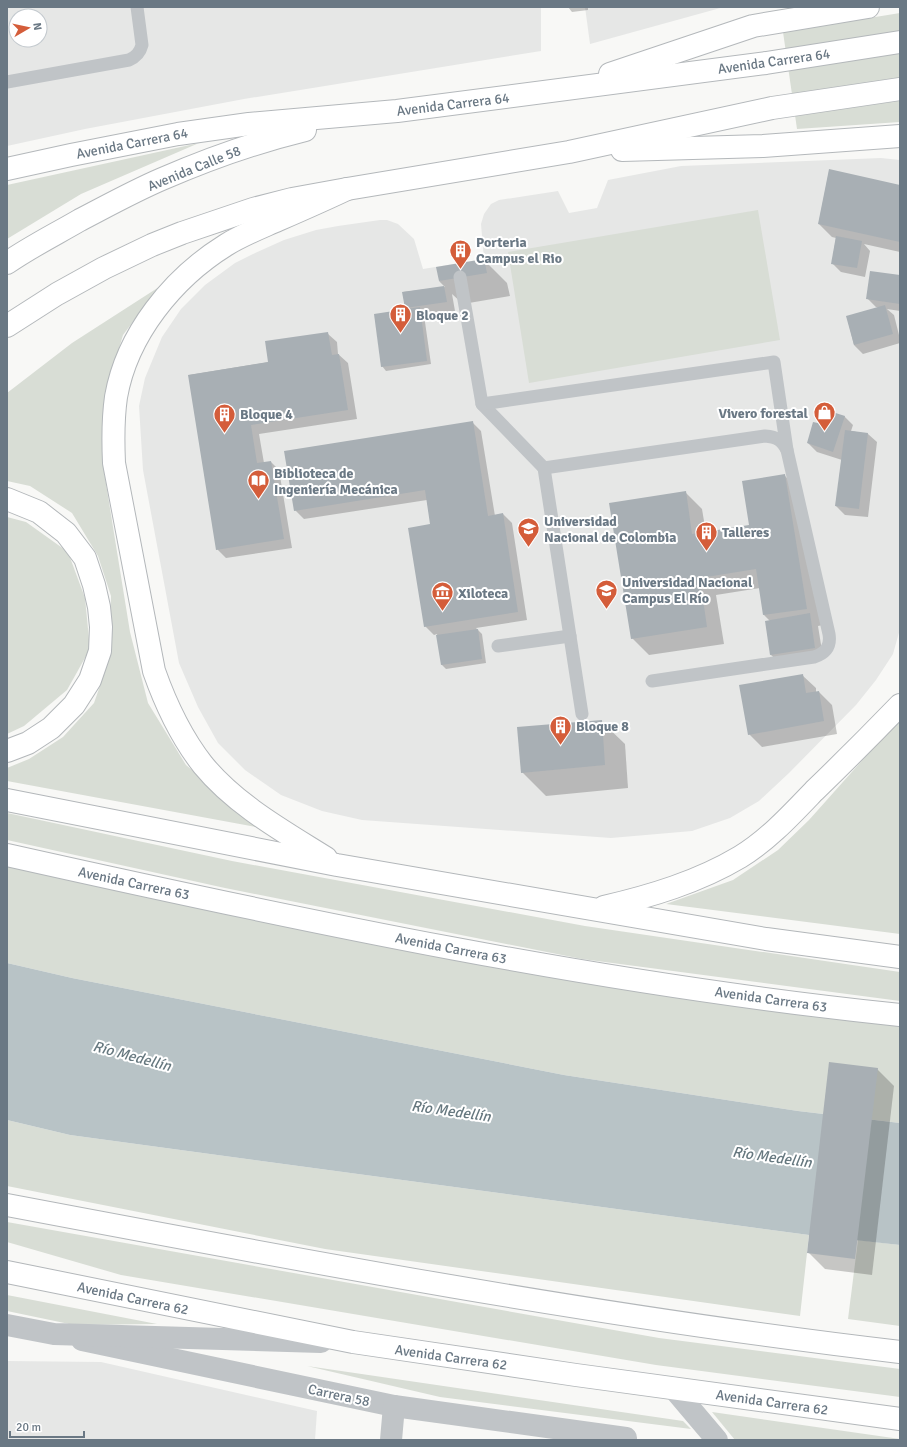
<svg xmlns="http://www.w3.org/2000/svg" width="907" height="1447" viewBox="0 0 907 1447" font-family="Signika,sans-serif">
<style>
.built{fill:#e6e7e6;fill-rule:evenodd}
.green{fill:#d8ddd5}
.water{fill:#b8c3c6}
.shadow{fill:#0003}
.building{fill:#a8afb4}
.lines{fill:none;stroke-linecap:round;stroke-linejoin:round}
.primary-casing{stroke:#b4b8bb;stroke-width:24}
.trunk-casing{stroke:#b3b7ba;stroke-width:24}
.service{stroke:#c0c4c7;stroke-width:13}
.minor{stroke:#c0c4c7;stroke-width:22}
.tertiary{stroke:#c0c4c7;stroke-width:22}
.primary{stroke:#fff;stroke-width:22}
.trunk{stroke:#fff;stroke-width:22}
.labels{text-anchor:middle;stroke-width:4;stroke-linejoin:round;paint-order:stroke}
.street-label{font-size:14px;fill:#6a7884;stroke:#fff}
.poi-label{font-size:14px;font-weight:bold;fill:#6a7884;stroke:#fff;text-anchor:start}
.water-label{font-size:15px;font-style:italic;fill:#66787f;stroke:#fff}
</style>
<rect width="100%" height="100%" fill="#f8f8f6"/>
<g class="built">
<path d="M7,7H541V51L244,99L85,129L7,146ZM16,16H40V40H16Z"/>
<polygon points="585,7 724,7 590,44"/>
<polygon points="881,158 900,160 900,629 893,654 876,680 856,705 789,773 759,801 730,818 692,831 611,838 362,820 322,811 281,795 245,770 218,743 198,707 179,663 143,470 139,406 145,378 162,337 181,309 205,285 235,263 253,254 284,240 316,230 338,226 380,220 387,220 398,224 414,239 423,269 484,259 481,224 484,214 491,204 499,200 558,191 569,213 597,208 608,180 681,166"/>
<polygon points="7,1361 101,1362 317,1411 315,1440 7,1440"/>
</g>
<g class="green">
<polygon points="900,13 900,122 797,129 783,32"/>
<polygon points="199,143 81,194 7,239 7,185"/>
<polygon points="758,210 780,340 529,383 508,252"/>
<polygon points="159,287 123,335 105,395 102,459 130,632 148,703 186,765 261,828 7,781 7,768 29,759 63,737 94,703 110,657 111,596 98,556 72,513 30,486 7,481 7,393 72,343"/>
<polygon points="7,517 26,522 68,552 85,598 90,649 67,690 24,726 7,734"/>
<polygon points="900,718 900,934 666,904 733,880 778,850 809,820"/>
<polygon points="7,813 232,861 585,926 900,972 900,1001 582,959 225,888 7,840"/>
<polygon points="7,865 582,982 813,1016 900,1025 900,1123 798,1111 564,1075 72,978 7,963"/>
<polygon points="7,1120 70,1135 809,1235 800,1316 325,1249 7,1186"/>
<polygon points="7,1222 659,1338 900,1369 900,1397 656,1365 121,1275 7,1242"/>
<polygon points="858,1240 900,1245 900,1326 848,1319"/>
<polygon points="7,1295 157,1324 74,1325 7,1311"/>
<polygon points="307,1366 683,1421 691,1429 440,1397"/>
<polygon points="712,1412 900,1439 900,1440 735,1440"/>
</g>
<polygon class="water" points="7,963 72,978 564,1075 798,1111 900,1123 900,1245 809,1235 70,1135 7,1120"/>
<g class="shadow">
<polygon points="568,7 588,7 588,10 572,12"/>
<polygon points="900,186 900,252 864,244 870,251 865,277 841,272 832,263 836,238 832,237 819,224"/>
<polygon points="484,260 507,283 510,296 463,304 452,294 455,311 424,315 431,364 386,371 382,366 408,310 405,308 403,292 445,287 439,281"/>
<polygon points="900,276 900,311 887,309 894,315 900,339 900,343 863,354 854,345 847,317 880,308 876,307 867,298"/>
<polygon points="328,334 337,342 338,354 348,363 357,419 259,434 264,463 271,462 279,470 292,548 226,558 217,549 189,375 269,362"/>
<polygon points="844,416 853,425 851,431 868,434 877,442 868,517 845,515 836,506 842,460 817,452 808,443 819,425"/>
<polygon points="472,422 481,431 495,516 503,514 512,523 527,620 476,628 482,634 486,663 446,669 442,665 437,634 434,635 425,626 431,525 427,500 304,519 295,510"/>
<polygon points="785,476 802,493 823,625 818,626 823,657 780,663 771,655 770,621 764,615 760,588 716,595 724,644 649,655 632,638 685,492 702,509 706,533 750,526"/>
<polygon points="802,675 816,688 816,692 819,692 832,705 837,734 762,747 749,734"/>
<polygon points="601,721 625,744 628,788 546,796 522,772"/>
<polygon points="877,1069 894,1086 872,1275 825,1269 808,1252"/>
</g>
<g class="building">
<polygon points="829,169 900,185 900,242 818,224"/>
<polygon points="836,236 862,241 857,268 831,264"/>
<polygon points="484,259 487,273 439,281 436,267"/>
<polygon points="870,271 900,275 900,304 866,299"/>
<polygon points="444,286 447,302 405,308 402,292"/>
<polygon points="885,305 893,334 854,345 846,316"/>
<polygon points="420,307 427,361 381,367 374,314"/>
<polygon points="328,332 332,355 339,354 348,410 251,425 257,463 271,461 284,539 216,550 188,375 268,362 265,341"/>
<polygon points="823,409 845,416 833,452 807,443 813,422 818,423"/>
<polygon points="473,421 488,516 503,513 518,612 424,627 408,528 430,524 425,490 294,511 284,451"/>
<polygon points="845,430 868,433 859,509 835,506"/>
<polygon points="785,474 807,609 763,615 756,569 700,578 707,627 631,639 609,503 686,491 692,534 749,525 742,481"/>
<polygon points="810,613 815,648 770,655 765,621"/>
<polygon points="478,629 482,659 441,665 436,635"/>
<polygon points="803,674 806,693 819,691 824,721 748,735 739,685"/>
<polygon points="602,720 605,765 521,773 517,727"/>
<polygon points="829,1062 878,1068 855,1259 807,1253"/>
</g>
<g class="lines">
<defs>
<g id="primary">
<polyline points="610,74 753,26 868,7"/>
<polyline points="622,150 763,146 900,136"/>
<polyline points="7,169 71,155 178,134 249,124 397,111 766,63 900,42"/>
<path d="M7,263C30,247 56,234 80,220C107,206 134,191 162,179C208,159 256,142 305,130"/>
<polyline points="7,326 57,294 104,268 152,245 182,233 253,209 292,199 347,189 569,152 772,108 900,89"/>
</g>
<g id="trunk">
<polyline points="7,499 39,512 66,533 85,558 94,585 99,607 101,627 100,651 90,680 74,705 51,728 28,743 7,751"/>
<polyline points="7,800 337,865 766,939 900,957"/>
<path d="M7,855C302,921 599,984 900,1015"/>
<path d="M326,858C283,831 236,805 203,765C181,737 166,705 154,671L114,463C113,441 113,418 116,397C127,334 173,278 226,245C242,235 260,228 278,220C301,210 324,200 347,189"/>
<path d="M604,907C651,896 698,882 740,857C768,840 791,815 814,791C843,763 872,734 900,705"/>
<path d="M7,1205C303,1261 600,1317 900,1352"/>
<polyline points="7,1272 353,1342 576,1375 900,1419"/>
</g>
</defs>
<use href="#primary" class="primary-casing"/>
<use href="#trunk" class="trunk-casing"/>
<g class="service">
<path d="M7,82L129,60C136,57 140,53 142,45L137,7"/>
<path d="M460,277L482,404L544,468L765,436C777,437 782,440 787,450"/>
<path d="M482,404L774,362L787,450L829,634C831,646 826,653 814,657L652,681"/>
<polyline points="544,468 582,714"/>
<polyline points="498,646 570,636"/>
</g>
<g class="minor">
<polyline points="82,1340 394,1406 626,1438"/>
<polyline points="391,1440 394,1406"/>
</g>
<g class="tertiary">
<polyline points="7,1325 54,1334 321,1342"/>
<polyline points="673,1388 717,1440"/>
</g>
<use href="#primary" class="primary"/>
<use href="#trunk" class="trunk"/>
</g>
<defs>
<symbol id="building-pin" viewBox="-11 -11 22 30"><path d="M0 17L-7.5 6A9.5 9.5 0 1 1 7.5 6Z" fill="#d45d3a" stroke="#fff"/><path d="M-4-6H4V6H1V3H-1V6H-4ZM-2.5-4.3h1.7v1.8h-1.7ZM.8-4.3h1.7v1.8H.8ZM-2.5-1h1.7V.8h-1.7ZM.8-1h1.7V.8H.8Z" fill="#fff"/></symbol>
<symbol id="shop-pin" viewBox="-11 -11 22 30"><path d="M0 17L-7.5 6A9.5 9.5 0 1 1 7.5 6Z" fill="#d45d3a" stroke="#fff"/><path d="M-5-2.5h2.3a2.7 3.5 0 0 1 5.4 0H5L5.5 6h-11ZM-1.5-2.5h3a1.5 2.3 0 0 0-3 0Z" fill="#fff"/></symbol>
<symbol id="library-pin" viewBox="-11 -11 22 30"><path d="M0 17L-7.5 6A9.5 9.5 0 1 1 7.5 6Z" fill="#d45d3a" stroke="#fff"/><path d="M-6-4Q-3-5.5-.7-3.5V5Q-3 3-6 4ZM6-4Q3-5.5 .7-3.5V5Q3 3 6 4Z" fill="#fff"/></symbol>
<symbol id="university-pin" viewBox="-11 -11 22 30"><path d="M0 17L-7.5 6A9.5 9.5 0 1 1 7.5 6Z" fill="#d45d3a" stroke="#fff"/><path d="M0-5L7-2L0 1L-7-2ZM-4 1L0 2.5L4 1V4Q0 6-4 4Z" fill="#fff"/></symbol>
<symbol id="museum-pin" viewBox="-11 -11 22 30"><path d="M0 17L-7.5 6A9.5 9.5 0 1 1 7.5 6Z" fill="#d45d3a" stroke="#fff"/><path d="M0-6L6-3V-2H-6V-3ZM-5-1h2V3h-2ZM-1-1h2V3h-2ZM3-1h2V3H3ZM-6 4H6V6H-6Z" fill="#fff"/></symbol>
</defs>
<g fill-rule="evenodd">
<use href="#building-pin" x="448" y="238" width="25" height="34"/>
<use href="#building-pin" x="388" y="302" width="25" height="34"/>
<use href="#shop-pin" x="812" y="400" width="25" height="34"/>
<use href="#building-pin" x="212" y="402" width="25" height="34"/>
<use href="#library-pin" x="246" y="468" width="25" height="34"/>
<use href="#university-pin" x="516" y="516" width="25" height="34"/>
<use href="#building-pin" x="694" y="520" width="25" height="34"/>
<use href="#university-pin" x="594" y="578" width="25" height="34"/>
<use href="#museum-pin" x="430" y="580" width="25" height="34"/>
<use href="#building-pin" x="548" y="714" width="25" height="34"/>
</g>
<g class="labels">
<g class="street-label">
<text transform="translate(774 61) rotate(-8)" y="5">Avenida Carrera 64</text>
<text transform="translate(453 104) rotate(-7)" y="5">Avenida Carrera 64</text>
<text transform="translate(132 143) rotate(-11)" y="5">Avenida Carrera 64</text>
<text transform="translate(194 168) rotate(-22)" y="5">Avenida Calle 58</text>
<text transform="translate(134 883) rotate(12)" y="5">Avenida Carrera 63</text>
<text transform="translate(451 948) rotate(11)" y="5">Avenida Carrera 63</text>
<text transform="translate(771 999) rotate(8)" y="5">Avenida Carrera 63</text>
<text transform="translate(133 1298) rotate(12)" y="5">Avenida Carrera 62</text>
<text transform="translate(451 1357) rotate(8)" y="5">Avenida Carrera 62</text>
<text transform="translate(339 1395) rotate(12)" y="5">Carrera 58</text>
<text transform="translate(772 1402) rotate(8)" y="5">Avenida Carrera 62</text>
</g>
<g class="poi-label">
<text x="476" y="247">Porteria<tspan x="476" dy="16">Campus el Rio</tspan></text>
<text x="416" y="320">Bloque 2</text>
<text x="808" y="418" text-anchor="end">Vivero forestal</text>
<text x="240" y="419">Bloque 4</text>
<text x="274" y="478">Biblioteca de<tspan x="274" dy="16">Ingeniería Mecánica</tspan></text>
<text x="544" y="526">Universidad<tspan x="544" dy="16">Nacional de Colombia</tspan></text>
<text x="722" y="537">Talleres</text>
<text x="622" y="587">Universidad Nacional<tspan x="622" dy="16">Campus El Río</tspan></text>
<text x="458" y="598">Xiloteca</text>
<text x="576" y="731">Bloque 8</text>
</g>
<g class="water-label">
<text transform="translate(132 1056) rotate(15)" y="5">Río Medellín</text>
<text transform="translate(451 1111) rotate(8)" y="5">Río Medellín</text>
<text transform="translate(772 1157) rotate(8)" y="5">Río Medellín</text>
</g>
</g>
<rect width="907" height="1447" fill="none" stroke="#6a7884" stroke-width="16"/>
<g transform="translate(28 28) rotate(81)"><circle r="19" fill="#ffffff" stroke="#c3c9ce"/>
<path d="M0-3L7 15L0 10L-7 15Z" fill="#d45d3a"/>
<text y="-6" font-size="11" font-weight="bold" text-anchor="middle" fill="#6a7884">N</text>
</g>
<path d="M10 1431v6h74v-6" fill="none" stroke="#6a7884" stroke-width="2"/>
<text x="16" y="1431" font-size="12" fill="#6a7884" stroke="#ffffff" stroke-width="3" paint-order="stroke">20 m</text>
</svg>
